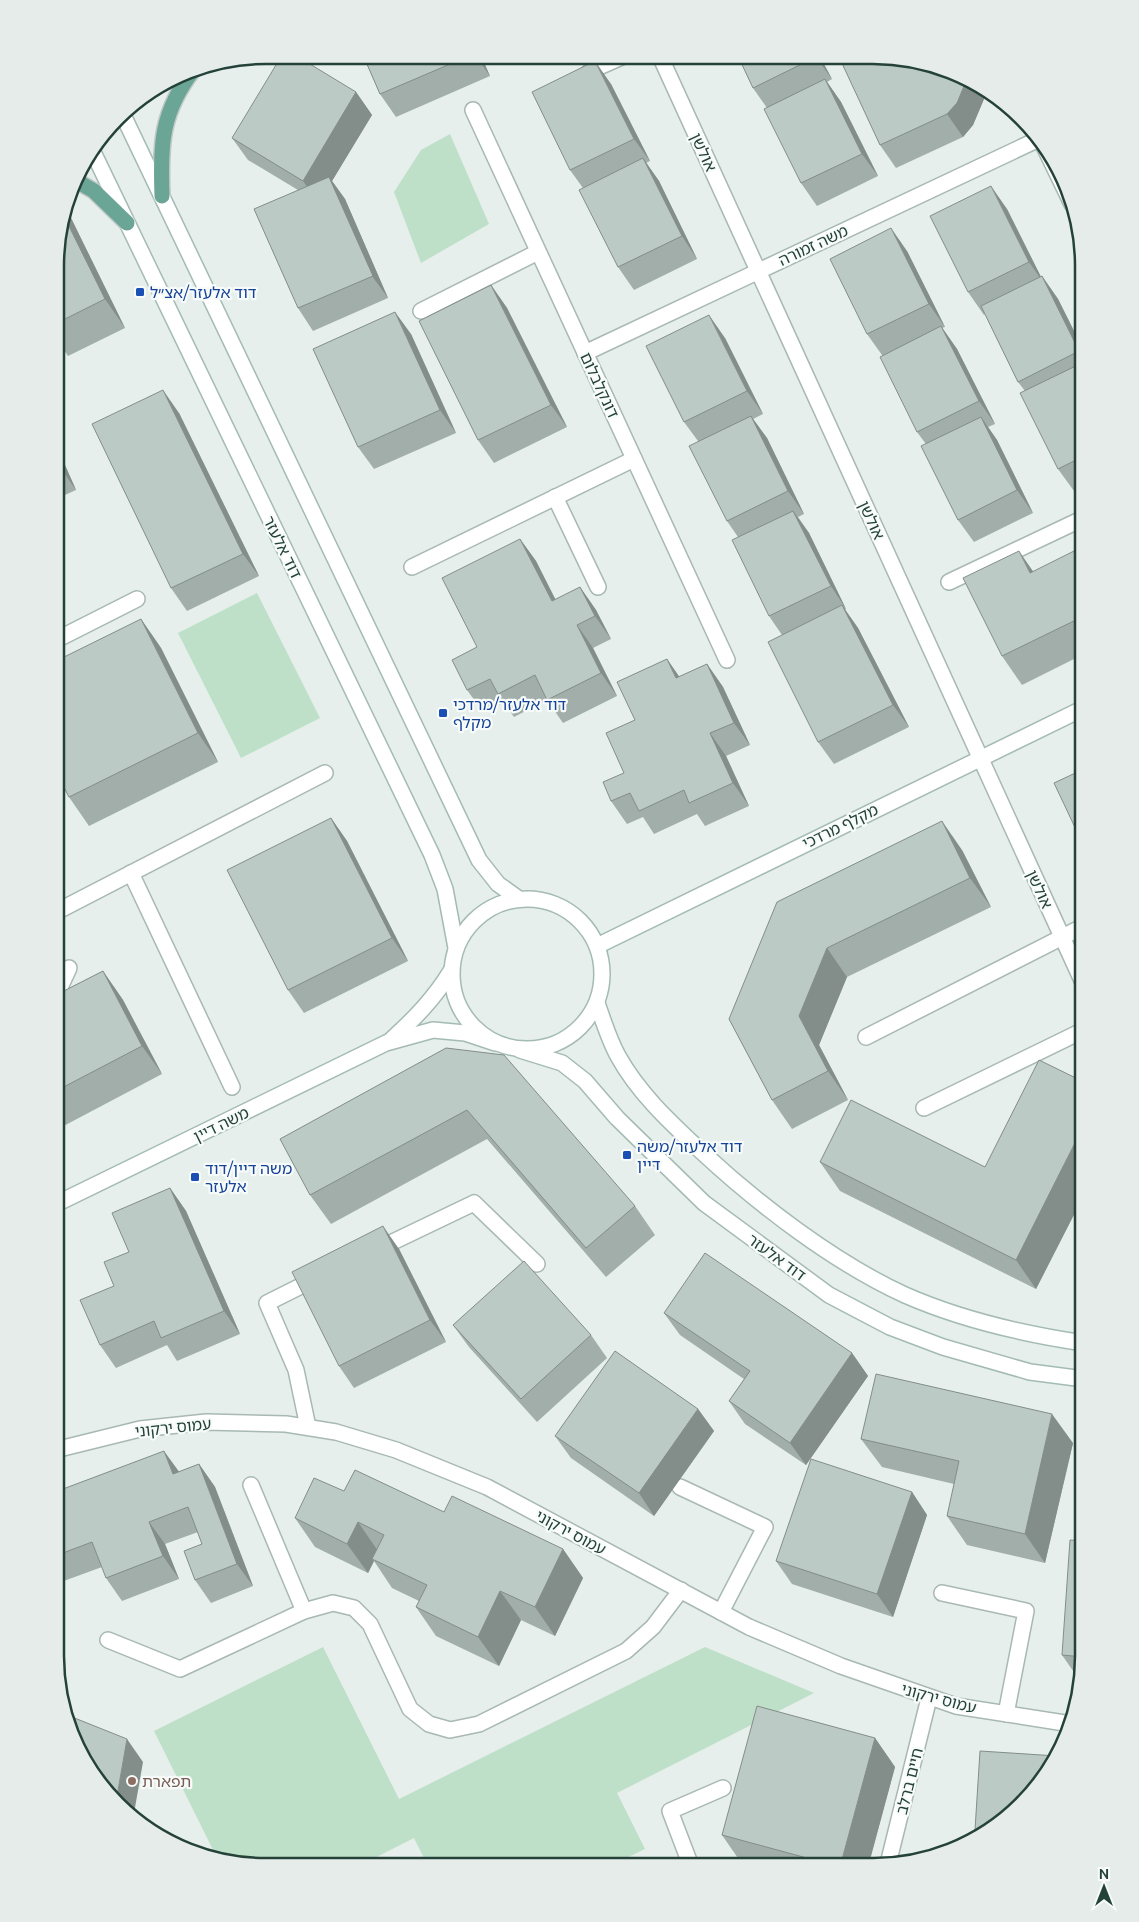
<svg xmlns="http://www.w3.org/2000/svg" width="1139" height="1922" viewBox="0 0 1139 1922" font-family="Ubuntu,'Noto Sans Hebrew',sans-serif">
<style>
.green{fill:#bfe0c8}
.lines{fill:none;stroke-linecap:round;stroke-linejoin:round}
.lane-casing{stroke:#a8b8b2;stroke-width:18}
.street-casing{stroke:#a8b8b2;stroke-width:18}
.secondary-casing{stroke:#a4bbb3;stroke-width:18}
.primary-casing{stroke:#c2cac8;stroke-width:18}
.lane{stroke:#fff;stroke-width:15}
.street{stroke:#fff;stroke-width:15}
.secondary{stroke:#fff;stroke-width:15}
.primary{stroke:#6aa596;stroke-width:15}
.wall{fill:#a1aea9}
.shaded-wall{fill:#838d89}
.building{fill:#bbcac4;stroke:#838d89}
.transit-dot{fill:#1a4fb4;stroke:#f7fbf9;stroke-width:2}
.education-dot{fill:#8d6e63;stroke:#f7fbf9;stroke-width:2}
.labels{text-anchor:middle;stroke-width:4.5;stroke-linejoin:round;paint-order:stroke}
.street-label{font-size:16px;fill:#24423a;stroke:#f7fbf9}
.transit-label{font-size:16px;fill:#164399;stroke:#f7fbf9;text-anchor:start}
.education-label{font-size:16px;fill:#785e54;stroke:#f7fbf9;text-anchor:start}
.rim{fill:none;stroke:#24423a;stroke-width:2.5}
</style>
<rect width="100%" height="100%" fill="#e6efeb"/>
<g class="green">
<polygon points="450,134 489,224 421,263 394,192 421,150"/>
<polygon points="257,593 320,718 241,758 178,633"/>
<polygon points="323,1647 399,1799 705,1647 814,1693 617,1793 645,1849 610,1866 428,1866 414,1838 359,1866 239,1865 218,1860 154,1731"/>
</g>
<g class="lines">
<defs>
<g id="lane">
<polyline points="590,71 624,56"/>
<polyline points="421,311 538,252"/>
<polyline points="555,497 598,587"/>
<polyline points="412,567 634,459"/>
<polyline points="56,640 137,599"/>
<polyline points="131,873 232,1087"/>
<polyline points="56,912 325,773"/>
<polyline points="56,996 69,968"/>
<polyline points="866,1037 1084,926"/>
<polyline points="924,1108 1084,1030"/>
<polyline points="376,1250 474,1203 537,1264"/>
<polyline points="308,1427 296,1370 267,1303 317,1278"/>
<polyline points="251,1485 304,1611"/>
<polyline points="680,1487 765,1527 721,1612"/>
<polyline points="942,1593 1026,1611 1006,1714"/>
<polyline points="108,1640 180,1669 304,1611 333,1603 354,1608 370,1624 410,1709 429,1724 450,1730 479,1724 626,1651 653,1627 681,1590"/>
<polyline points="691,1866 670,1811 723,1788"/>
</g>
<g id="street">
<polyline points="660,56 1084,985"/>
<polyline points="473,110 727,660"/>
<polyline points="1040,138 1072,204"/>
<polyline points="585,353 1041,138"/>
<polyline points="949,582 1084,518"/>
<polyline points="55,1450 140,1429 206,1422 286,1424 336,1432 396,1450 487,1487 749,1627 841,1666 956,1706 1071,1724"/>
<polyline points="888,1864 929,1698"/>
</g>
<g id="secondary">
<polyline points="122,113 479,860 498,884 519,899"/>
<polyline points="93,152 432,855 445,889 456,948"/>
<circle cx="527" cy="974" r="75"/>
<polyline points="597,946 1084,708"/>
<path d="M597,1003C603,1020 609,1040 618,1056C639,1094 671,1123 702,1152C759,1205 835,1263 905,1295C962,1320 1023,1334 1084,1343"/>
<path d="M390,1041C414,1019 434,999 451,971"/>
<polyline points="520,1050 562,1063 585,1081 617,1118 704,1203 829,1295 890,1327 943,1347 1030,1372 1084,1379"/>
<polyline points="56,1204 386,1043 433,1030 465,1033 495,1043"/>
</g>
<g id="primary">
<polyline points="75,180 94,191 127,223"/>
<path d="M162,196C160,144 161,112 194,69"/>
</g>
</defs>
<use href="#lane" class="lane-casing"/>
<use href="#street" class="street-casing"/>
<use href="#secondary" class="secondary-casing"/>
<use href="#primary" class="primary-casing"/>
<use href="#lane" class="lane"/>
<use href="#street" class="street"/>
<use href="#secondary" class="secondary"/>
<use href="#primary" class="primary"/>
</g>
<g class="wall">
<polygon points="363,55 481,56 490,76 396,117 380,94"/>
<polygon points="512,56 533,56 517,63"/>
<polygon points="738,56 820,57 832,79 827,82 841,102 878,176 817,206 801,183 767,108 753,88"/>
<polygon points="845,57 984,99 973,125 963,137 896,168 880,145"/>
<polygon points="611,84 650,161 646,163 659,181 697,259 634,290 618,267 583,188 570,170"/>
<polygon points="356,92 372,115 332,181 345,199 388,298 313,331 298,308 298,190 248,160 232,138"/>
<polygon points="1007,209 1041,277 1042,276 1058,299 1084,351 1084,486 1074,491 1058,469 1025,391 1018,382 985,314 984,315 968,292"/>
<polygon points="71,218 125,328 68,356 57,340 57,239"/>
<polygon points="907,251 945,327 942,328 957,349 995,424 988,427 997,440 1033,513 974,542 958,520 926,444 917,432 882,355 867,334"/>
<polygon points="491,285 507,308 567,427 494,463 478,440"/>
<polygon points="411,334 456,433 374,469 358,447"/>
<polygon points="725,338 763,414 753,419 767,438 804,514 798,517 809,533 846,609 845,610 858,628 909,727 834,764 818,742 782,635 769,616 738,537 727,521 698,441 684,422"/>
<polygon points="179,413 259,576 187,611 171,588"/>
<polygon points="57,447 76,490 56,499"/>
<polygon points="520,539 536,561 555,600 580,587 596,610 611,639 593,648 617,696 563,723 547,700 514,717 504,703 483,712 467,690 477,647"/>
<polygon points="1084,546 1084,654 1022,685 1002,656"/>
<polygon points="141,619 161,648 218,762 89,826 69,797"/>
<polygon points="667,659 679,677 707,664 723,687 750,745 726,756 749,806 705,826 697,814 654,834 643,817 627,824 611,801 624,773 635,720"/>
<polygon points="1084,769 1084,843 1080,838"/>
<polygon points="331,818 347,841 408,961 304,1013 288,990"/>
<polygon points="962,850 991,907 847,977 819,1045 848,1100 792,1129 772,1100 729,1019"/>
<polygon points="103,971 123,1000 162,1074 56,1130 56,995"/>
<polygon points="446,1048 635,1206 655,1235 606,1277 487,1139 331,1224 310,1195"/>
<polygon points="1084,1082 1084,1195 1036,1289 840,1191 820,1162 985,1167"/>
<polygon points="170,1188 186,1211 240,1334 177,1361 167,1345 116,1368 100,1345 114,1286 129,1252"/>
<polygon points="399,1249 446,1342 354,1388 339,1366"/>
<polygon points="664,1313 852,1353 868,1376 806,1465 745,1424 729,1401 744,1379 680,1335"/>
<polygon points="453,1325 591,1335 607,1358 537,1422 469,1347"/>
<polygon points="698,1409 714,1431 654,1516 571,1458 555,1436"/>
<polygon points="861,1439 1073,1443 1045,1563 967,1545 947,1516 954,1484 882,1467"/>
<polygon points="199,1464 215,1487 253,1586 211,1603 195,1580 202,1544 198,1532 165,1544 179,1579 122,1601 106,1578 102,1567 61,1582 55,1574 55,1492 179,1472"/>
<polygon points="344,1491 444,1512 563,1549 583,1578 555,1636 521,1620 499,1666 436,1636 416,1607 419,1601 392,1588 374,1561 368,1573 315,1547 295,1518"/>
<polygon points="912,1492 927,1515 893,1617 792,1584 776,1561"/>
<polygon points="1084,1541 1084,1670 1082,1678 1078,1678 1062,1655"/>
<polygon points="875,1738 895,1767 868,1867 752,1867 742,1864 722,1835"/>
<polygon points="1002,1823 979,1836 975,1830"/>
</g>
<g class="shaded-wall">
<polygon points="476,56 481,56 490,76"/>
<polygon points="816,57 820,57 832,79"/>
<polygon points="595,61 611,84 650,161 634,139"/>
<polygon points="825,79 841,102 878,176 862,154"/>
<polygon points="967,79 981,87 984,99 973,125 963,137 947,114"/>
<polygon points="356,92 372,115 332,181 345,199 388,298 303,181"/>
<polygon points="643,158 659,181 697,259 682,236"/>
<polygon points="991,186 1007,209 1045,285 1029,262"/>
<polygon points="65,210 71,218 125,328 105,299 64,216"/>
<polygon points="891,228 907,251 945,327 929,304"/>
<polygon points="1042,276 1058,299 1084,351 1084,358 1079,351"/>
<polygon points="491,285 507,308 567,427 551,405"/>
<polygon points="395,312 411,334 456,433 440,410"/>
<polygon points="709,315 725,338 763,414 747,391"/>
<polygon points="941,326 957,349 995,424 979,401"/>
<polygon points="163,390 179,413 259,576 243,554"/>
<polygon points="751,416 767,438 804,514 788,491"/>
<polygon points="981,417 997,440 1033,513 1017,490"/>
<polygon points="57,447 76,490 60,467 56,459"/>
<polygon points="793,511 809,533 846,609 831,586"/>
<polygon points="520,539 536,561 568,624 552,601"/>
<polygon points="1019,551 1039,580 1030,573"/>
<polygon points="580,587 596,610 611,639 595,616"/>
<polygon points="842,605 858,628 909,727 893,705"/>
<polygon points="141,619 161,648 218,762 198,733"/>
<polygon points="577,625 593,648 617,696 601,673"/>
<polygon points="667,659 683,682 676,678"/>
<polygon points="707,664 723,687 750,745 734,723"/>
<polygon points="710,733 726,756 749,806 733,783"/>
<polygon points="331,818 347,841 408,961 392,938"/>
<polygon points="942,821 962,850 991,907 970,878"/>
<polygon points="827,948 847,977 819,1045 848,1100 828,1071 799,1016"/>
<polygon points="103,971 123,1000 162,1074 142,1046"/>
<polygon points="1084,1125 1084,1195 1036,1289 1016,1260"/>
<polygon points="170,1188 186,1211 240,1334 224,1311"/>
<polygon points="383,1226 399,1249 446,1342 430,1320"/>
<polygon points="852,1353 868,1376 806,1465 790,1443"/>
<polygon points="698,1409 714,1431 654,1516 639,1493"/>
<polygon points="1052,1414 1073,1443 1045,1563 1025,1534"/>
<polygon points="164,1451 180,1473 173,1474"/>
<polygon points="199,1464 215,1487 253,1586 237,1564"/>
<polygon points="912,1492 927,1515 893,1617 877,1594"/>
<polygon points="149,1522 165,1544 179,1579 163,1556"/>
<polygon points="358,1522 378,1551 372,1559 374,1561 368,1573 347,1544"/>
<polygon points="563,1549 583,1578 555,1636 535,1607"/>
<polygon points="500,1591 521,1620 499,1666 478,1637"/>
<polygon points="875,1738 895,1767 868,1867 840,1867"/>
<polygon points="127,1739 143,1762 133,1819 116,1802"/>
</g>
<g class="building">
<polygon points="282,55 295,55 356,92 303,181 232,138"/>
<polygon points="363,55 469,56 380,94"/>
<polygon points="738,56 816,57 753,88"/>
<polygon points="845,57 901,57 954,71 967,79 957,103 947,114 880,145 840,59"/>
<polygon points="595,61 634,139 570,170 532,92"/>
<polygon points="825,79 862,154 801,183 764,109"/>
<polygon points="643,158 682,236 618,267 579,190"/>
<polygon points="329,177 373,276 298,308 254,209"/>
<polygon points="991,186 1029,262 968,292 930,216"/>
<polygon points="64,216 105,299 57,323 57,239"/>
<polygon points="891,228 929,304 867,334 830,259"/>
<polygon points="1042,276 1079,351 1018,382 981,306"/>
<polygon points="491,285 551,405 478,440 419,321"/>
<polygon points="395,312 440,410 358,447 313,349"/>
<polygon points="709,315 747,391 684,422 646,346"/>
<polygon points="941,326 979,401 917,432 880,357"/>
<polygon points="1082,363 1084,367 1084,456 1058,469 1020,393"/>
<polygon points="163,390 243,554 171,588 92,424"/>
<polygon points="751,416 788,491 727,521 689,446"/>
<polygon points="981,417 1017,490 958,520 921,446"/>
<polygon points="56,459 60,467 56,469"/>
<polygon points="793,511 831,586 769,616 732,540"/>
<polygon points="520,539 552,601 580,587 595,616 577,625 601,673 547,700 535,675 498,694 490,679 467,690 452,660 477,647 442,578"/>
<polygon points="1084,546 1084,616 1002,656 963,578 1019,551 1030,573"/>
<polygon points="842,605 893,705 818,742 768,642"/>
<polygon points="141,619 198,733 69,797 56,772 56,661"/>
<polygon points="667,659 676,678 707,664 734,723 710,733 733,783 689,803 684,790 639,811 630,793 611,801 603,782 624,773 606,733 635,720 617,682"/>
<polygon points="1084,769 1084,836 1080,838 1054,783"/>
<polygon points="331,818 392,938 288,990 227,870"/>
<polygon points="942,821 970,878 827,948 799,1016 828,1071 772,1100 729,1019 777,902"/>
<polygon points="103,971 142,1046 56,1091 56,995"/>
<polygon points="446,1048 504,1055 635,1206 586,1248 467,1110 310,1195 280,1139"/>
<polygon points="1039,1060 1084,1082 1084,1125 1016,1260 820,1162 851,1100 985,1167"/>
<polygon points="170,1188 224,1311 161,1338 154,1321 100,1345 80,1300 114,1286 104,1262 129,1252 112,1213"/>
<polygon points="383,1226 430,1320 339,1366 292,1272"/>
<polygon points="705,1253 852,1353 790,1443 729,1401 750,1371 664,1313"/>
<polygon points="524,1261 591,1335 521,1399 453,1325"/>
<polygon points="615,1351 698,1409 639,1493 555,1436"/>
<polygon points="876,1374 1052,1414 1025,1534 947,1516 959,1461 861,1439"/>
<polygon points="164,1451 173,1474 199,1464 237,1564 195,1580 184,1551 202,1544 188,1507 149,1522 163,1556 106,1578 92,1542 55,1556 55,1492"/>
<polygon points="811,1459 912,1492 877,1594 776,1561"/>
<polygon points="355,1470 444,1512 452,1496 563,1549 535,1607 500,1591 478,1637 416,1607 427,1585 372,1559 384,1535 358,1522 347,1544 295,1518 314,1478 344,1491"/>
<polygon points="1070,1540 1084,1541 1084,1657 1062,1655"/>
<polygon points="757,1706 875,1738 840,1867 722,1835"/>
<polygon points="67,1715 127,1739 116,1802 98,1784 71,1736"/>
<polygon points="980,1751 1057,1756 1041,1784 1002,1823 989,1831 975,1830"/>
</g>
<g class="transit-dot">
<rect x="135" y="287" width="10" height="10" rx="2.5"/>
<rect x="438" y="708" width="10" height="10" rx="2.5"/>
<rect x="622" y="1150" width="10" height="10" rx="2.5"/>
<rect x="190" y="1172" width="10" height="10" rx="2.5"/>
</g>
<circle class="education-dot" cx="132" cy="1781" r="5"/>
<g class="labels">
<g class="street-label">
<text transform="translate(704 152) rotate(65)" y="6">אולשן</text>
<text transform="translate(813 245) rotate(-25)" y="6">משה זמורה</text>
<text transform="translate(600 385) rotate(65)" y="6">דונקלבלום</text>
<text transform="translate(872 520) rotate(65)" y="6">אולשן</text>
<text transform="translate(283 547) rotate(64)" y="6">דוד אלעזר</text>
<text transform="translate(840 826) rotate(-26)" y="6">מקלף מרדכי</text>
<text transform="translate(1040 889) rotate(65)" y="6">אולשן</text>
<text transform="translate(221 1124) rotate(-26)" y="6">משה דיין</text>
<text transform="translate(777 1257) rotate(36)" y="6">דוד אלעזר</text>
<text transform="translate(173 1427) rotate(-6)" y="6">עמוס ירקוני</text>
<text transform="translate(571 1532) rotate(28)" y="6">עמוס ירקוני</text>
<text transform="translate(939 1698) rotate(15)" y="6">עמוס ירקוני</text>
<text transform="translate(909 1781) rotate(-76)" y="6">חיים ברלב</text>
</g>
<g class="transit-label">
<text x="150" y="298">דוד אלעזר/אצ״ל</text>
<text x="453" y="710">דוד אלעזר/מרדכי<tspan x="453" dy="18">מקלף</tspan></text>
<text x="637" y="1152">דוד אלעזר/משה<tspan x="637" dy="18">דיין</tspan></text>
<text x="205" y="1174">משה דיין/דוד<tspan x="205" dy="18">אלעזר</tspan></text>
</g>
<g class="education-label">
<text x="142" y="1787">תפארת</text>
</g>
</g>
<path d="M0 0H1139V1922H0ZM266 64H873A202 202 0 0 1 1075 266V1656A202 202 0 0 1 873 1858H266A202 202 0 0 1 64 1656V266A202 202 0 0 1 266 64Z" fill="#e6ecea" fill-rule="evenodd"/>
<path class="rim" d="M266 64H873A202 202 0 0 1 1075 266V1656A202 202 0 0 1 873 1858H266A202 202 0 0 1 64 1656V266A202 202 0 0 1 266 64Z"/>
<g transform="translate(1104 1887)" stroke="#f7fbf9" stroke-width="4" paint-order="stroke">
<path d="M0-4L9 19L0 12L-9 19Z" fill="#24423a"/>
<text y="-8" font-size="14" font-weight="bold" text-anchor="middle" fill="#24423a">N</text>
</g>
</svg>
